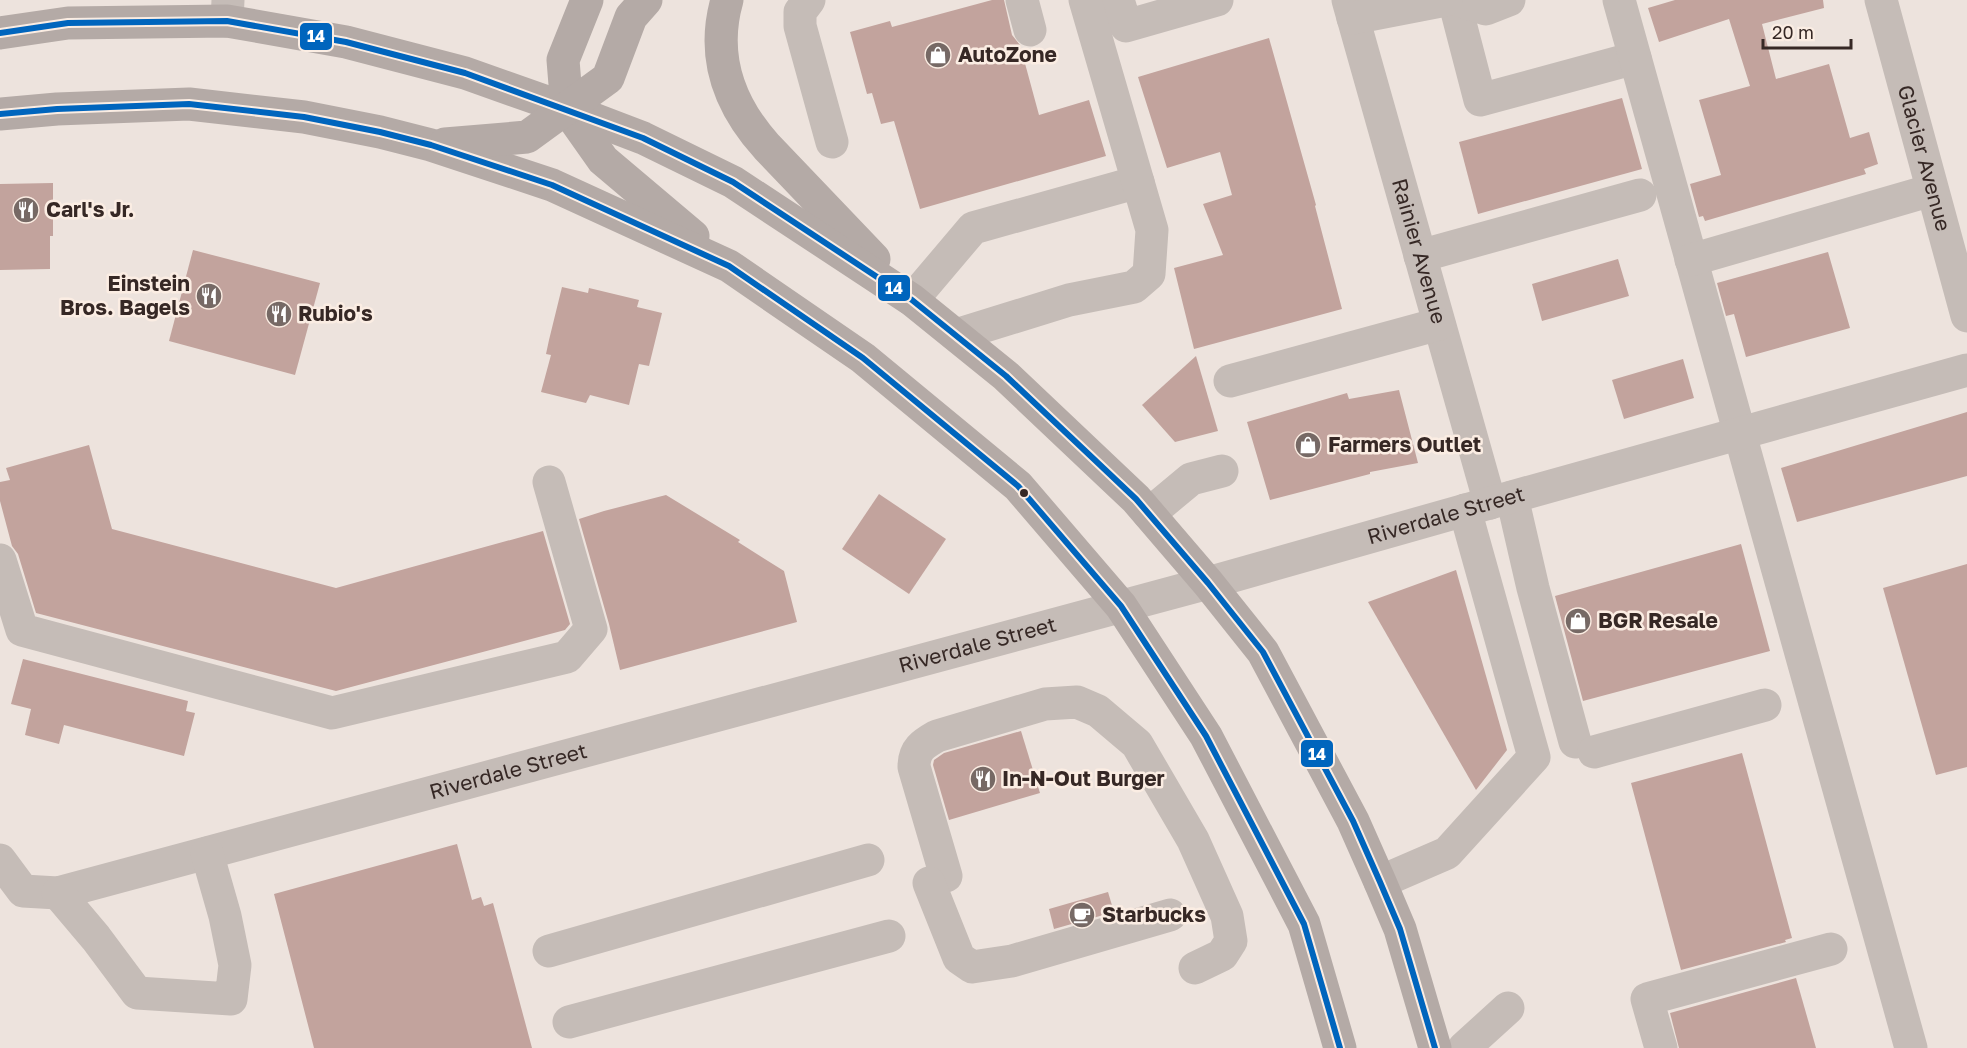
<svg xmlns="http://www.w3.org/2000/svg" width="1967" height="1048" viewBox="0 0 1967 1048" font-family="'Golos Text',sans-serif">
<style>
.building{fill:#c2a39d}
.lines{fill:none;stroke-linecap:round;stroke-linejoin:round}
.minor{stroke:#c5bcb7;stroke-width:33}
.major{stroke:#b4aaa6;stroke-width:33}
.bus-1-casing{stroke:#fbede3;stroke-width:10}
.bus-1{stroke:#0065bd;stroke-width:6}
.bus-dot{fill:#362825;stroke:#fbede3;stroke-width:2}
.labels{text-anchor:middle;stroke-width:5;stroke-linejoin:round;paint-order:stroke}
.poi-label{font-size:21px;font-weight:bold;fill:#362825;stroke:#fbede3;text-anchor:start}
.street-label{font-size:21px;fill:#362825;stroke:#fbede3}
.line-badge{stroke:#fbede3;stroke-width:2}
.badge-label{font-size:16px;text-anchor:middle;font-weight:bold;fill:#fff}
</style>
<rect width="100%" height="100%" fill="#ede3dd"/>
<g class="building">
<polygon points="992,0 1004,0 1012,35 1020,45 1039,115 1089,100 1106,156 920,209 894,121 881,124 872,93 867,94 850,32 890,21 892,27"/>
<polygon points="1675,0 1823,0 1824,8 1762,24 1776,79 1829,64 1850,138 1869,132 1878,164 1864,169 1866,174 1705,221 1703,216 1699,217 1690,184 1721,175 1699,100 1750,86 1729,19 1659,42 1648,8"/>
<polygon points="1269,38 1316,205 1315,206 1342,309 1194,349 1174,268 1223,255 1203,204 1232,195 1220,152 1167,168 1138,77"/>
<polygon points="1622,98 1642,169 1478,214 1459,142"/>
<polygon points="53,183 53,236 50,236 50,269 0,270 0,184"/>
<polygon points="193,250 320,283 295,375 169,341"/>
<polygon points="1828,252 1850,328 1746,357 1734,314 1726,316 1717,283"/>
<polygon points="1618,259 1629,296 1542,321 1532,284"/>
<polygon points="562,287 588,293 589,288 639,300 637,307 662,313 649,366 639,364 629,405 590,395 586,403 541,392 551,355 546,354 549,340"/>
<polygon points="1196,356 1218,431 1175,442 1142,405"/>
<polygon points="1683,359 1694,398 1624,419 1612,380"/>
<polygon points="1399,390 1418,463 1370,472 1370,474 1270,500 1247,422 1347,393 1349,399"/>
<polygon points="1967,412 1967,476 1797,522 1781,468"/>
<polygon points="89,445 112,529 336,588 543,531 570,624 565,630 336,691 36,613 18,554 12,546 0,501 0,482 10,480 6,468"/>
<polygon points="879,494 946,539 909,594 842,549"/>
<polygon points="666,495 740,540 738,542 784,571 797,622 620,670 609,624 579,519 604,511"/>
<polygon points="1741,544 1770,651 1583,701 1555,596"/>
<polygon points="1967,564 1967,767 1936,775 1883,588"/>
<polygon points="1456,570 1507,750 1476,790 1368,602"/>
<polygon points="23,659 188,701 186,711 195,713 184,756 64,725 59,744 25,735 31,709 11,704"/>
<polygon points="1021,731 1040,793 949,820 933,765 934,760 944,753"/>
<polygon points="1742,753 1792,938 1785,940 1786,942 1681,970 1631,783"/>
<polygon points="457,844 472,900 481,897 484,906 493,903 532,1048 314,1048 274,894"/>
<polygon points="1108,892 1114,912 1054,929 1049,909"/>
<polygon points="1796,978 1816,1048 1679,1048 1670,1013"/>
</g>
<g class="lines">
<g class="minor">
<polyline points="809,0 800,12 800,26 832,142"/>
<polyline points="1022,0 1030,30"/>
<polyline points="1118,0 1126,26 1217,0"/>
<path id="s1" d="M1348,0L1490,503"/>
<polyline points="1454,0 1480,100 1635,58"/>
<polyline points="1458,0 1486,9 1509,0"/>
<polyline points="1619,0 1911,1048"/>
<path id="s2" d="M1881,0L1967,316"/>
<polyline points="1353,18 1446,0"/>
<polyline points="227,21 228,0"/>
<polyline points="1420,256 1640,195"/>
<polyline points="1691,260 1932,190"/>
<polyline points="912,300 973,228 1138,182"/>
<polyline points="956,335 1069,300 1134,287 1149,274 1152,230 1085,0"/>
<polyline points="1230,381 1439,324"/>
<polyline points="1512,497 1533,588 1575,742"/>
<polyline points="1149,514 1191,479 1222,471"/>
<polyline points="0,560 22,630 332,713 567,657 591,629 549,482"/>
<polyline points="1594,752 1765,705"/>
<path id="s3" d="M0,860L23,891L58,893L1208,583L1490,503L1967,370"/>
<path d="M946,876L914,767C914,749 923,744 937,736L1045,704L1077,702L1098,711L1137,744L1193,840L1227,916L1231,941L1222,955L1195,968"/>
<polyline points="1380,882 1447,853 1534,757 1465,510"/>
<polyline points="929,883 959,958 972,967 1012,961 1170,915"/>
<polyline points="58,893 96,938 137,993 231,999 235,965 225,916 207,853"/>
<polyline points="549,951 868,860"/>
<polyline points="569,1022 889,936"/>
<polyline points="1464,1048 1508,1008"/>
<polyline points="1661,1048 1647,999 1831,949"/>
</g>
<g class="major">
<path d="M727,0C711,56 729,105 767,147L874,259"/>
<polyline points="0,33 68,23 227,21 346,42 465,73 567,109 643,138 733,182 912,300 1006,376 1136,499 1208,583 1263,652 1353,821 1380,882 1400,929 1435,1048"/>
<polyline points="567,109 603,160 693,236"/>
<polyline points="567,109 563,60 587,0"/>
<polyline points="0,114 57,109 189,104 304,117 380,132 431,145 552,185 729,266 863,358 1018,486 1121,606 1206,736 1304,924 1340,1048"/>
<polyline points="445,144 527,137 608,78 631,17 646,0"/>
</g>
<defs>
<g id="bus-1">
<polyline points="0,33 68,23 227,21 346,42 465,73 643,138 733,182 912,300 1006,376 1136,499 1208,583 1263,652 1353,821 1380,882 1400,929 1435,1048"/>
<polyline points="0,114 57,109 189,104 304,117 380,132 431,145 552,185 729,266 863,358 1018,486 1121,606 1206,736 1304,924 1340,1048"/>
</g>
</defs>
<use href="#bus-1" class="bus-1-casing"/>
<use href="#bus-1" class="bus-1"/>
</g>
<defs>
<symbol id="shop-disc" viewBox="-11 -11 22 22"><circle r="9.5" fill="#766965" stroke="#fbede3"/><path d="M-5-2.5h2.3a2.7 3.5 0 0 1 5.4 0H5L5.5 6h-11ZM-1.5-2.5h3a1.5 2.3 0 0 0-3 0Z" fill="#fff"/></symbol>
<symbol id="restaurant-disc" viewBox="-11 -11 22 22"><circle r="9.5" fill="#766965" stroke="#fbede3"/><path d="M-5-6h1v4h1v-4h1v4h1v-4h1v5L-1.5 .5V6h-2V.5L-5-1ZM5-6V6H3V1.5H1.5Q1.5-4 5-6Z" fill="#fff"/></symbol>
<symbol id="cafe-disc" viewBox="-11 -11 22 22"><circle r="9.5" fill="#766965" stroke="#fbede3"/><path d="M-5.5-4.5H6V0H3Q3 3.5 0 3.5H-2.5Q-5.5 3.5-5.5 0ZM3-3.2v2h1.7v-2ZM-6 4.5H4V6H-6Z" fill="#fff"/></symbol>
</defs>
<g fill-rule="evenodd">
<use href="#shop-disc" x="923" y="40" width="30" height="30"/>
<use href="#restaurant-disc" x="11" y="195" width="30" height="30"/>
<use href="#restaurant-disc" x="194" y="281" width="30" height="30"/>
<use href="#restaurant-disc" x="264" y="299" width="30" height="30"/>
<use href="#shop-disc" x="1293" y="430" width="30" height="30"/>
<use href="#shop-disc" x="1563" y="606" width="30" height="30"/>
<use href="#restaurant-disc" x="968" y="764" width="30" height="30"/>
<use href="#cafe-disc" x="1067" y="900" width="30" height="30"/>
</g>
<circle class="bus-dot" cx="1024" cy="493" r="5"/>
<g class="labels">
<g class="poi-label">
<text x="958" y="62">AutoZone</text>
<text x="46" y="217">Carl's Jr.</text>
<text x="190" y="291" text-anchor="end">Einstein<tspan x="190" dy="24">Bros. Bagels</tspan></text>
<text x="298" y="321">Rubio's</text>
<text x="1328" y="452">Farmers Outlet</text>
<text x="1598" y="628">BGR Resale</text>
<text x="1002" y="786">In-N-Out Burger</text>
<text x="1102" y="922">Starbucks</text>
</g>
<g class="street-label">
<text dy="7" stroke="none"><textPath href="#s2" startOffset="164">Glacier Avenue</textPath></text>
<text dy="7" stroke="none"><textPath href="#s1" startOffset="261">Rainier Avenue</textPath></text>
<text dy="7" stroke="none"><textPath href="#s3" startOffset="1512">Riverdale Street</textPath></text>
<text dy="7" stroke="none"><textPath href="#s3" startOffset="1026">Riverdale Street</textPath></text>
<text dy="7" stroke="none"><textPath href="#s3" startOffset="540">Riverdale Street</textPath></text>
</g>
</g>
<g class="line-badge">
<rect x="299" y="22" width="34" height="29" rx="6" fill="#0065bd"/>
<rect x="877" y="274" width="34" height="28" rx="6" fill="#0065bd"/>
<rect x="1300" y="739" width="34" height="29" rx="6" fill="#0065bd"/>
</g>
<g class="badge-label">
<text x="316" y="42">14</text>
<text x="894" y="294">14</text>
<text x="1317" y="760">14</text>
</g>
<path d="M1763 39v9h88v-9" fill="none" stroke="#362825" stroke-width="3"/>
<text x="1772" y="39" font-size="18" fill="#362825" stroke="#fbede3" stroke-width="4.5" paint-order="stroke">20 m</text>
</svg>
